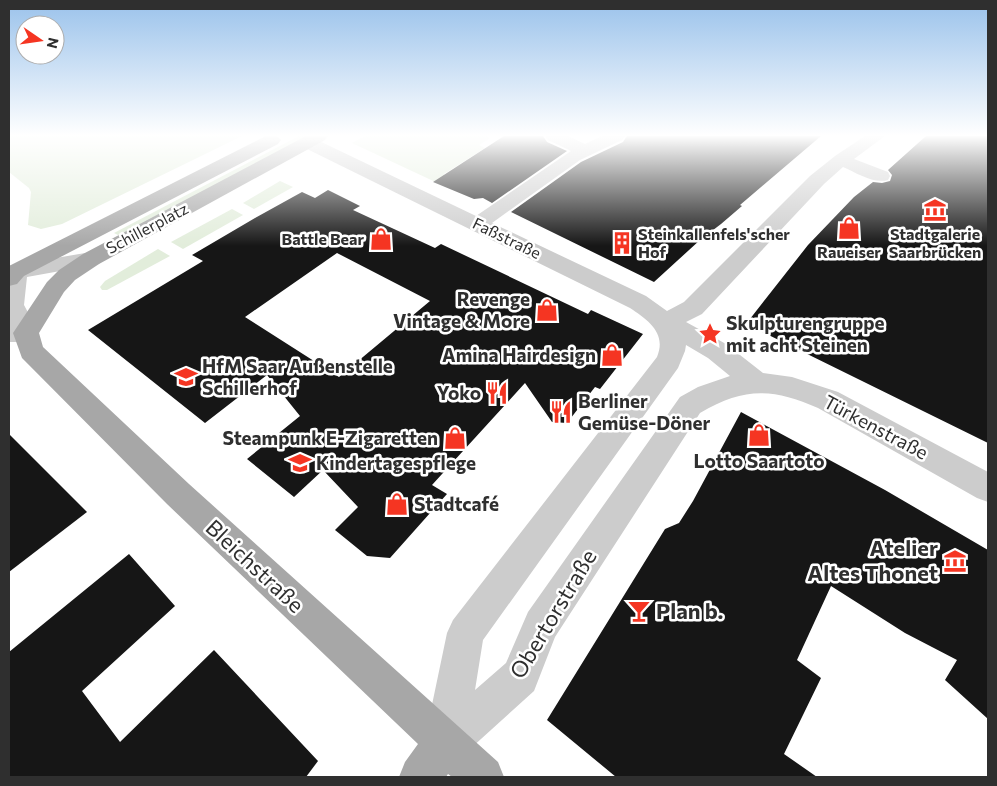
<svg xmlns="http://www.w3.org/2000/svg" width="997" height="786" viewBox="0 0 997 786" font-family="Commissioner,sans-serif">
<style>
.green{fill:#e2eddb}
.building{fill:#161616;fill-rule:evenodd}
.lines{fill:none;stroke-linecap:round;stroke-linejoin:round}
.minor{fill:#ccc;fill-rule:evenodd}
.major{fill:#a7a7a7;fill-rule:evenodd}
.labels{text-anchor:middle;stroke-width:5;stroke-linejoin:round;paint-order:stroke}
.far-street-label{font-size:16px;fill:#2f2f2f;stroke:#fff}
.far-poi-label{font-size:16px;font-weight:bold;fill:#2f2f2f;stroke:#fff}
.poi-label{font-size:19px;font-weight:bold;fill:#2f2f2f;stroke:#fff;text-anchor:start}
.street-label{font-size:19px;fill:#2f2f2f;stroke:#fff}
.near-poi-label{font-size:22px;font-weight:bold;fill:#2f2f2f;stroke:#fff;text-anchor:end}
.near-street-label{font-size:22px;fill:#2f2f2f;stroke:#fff}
</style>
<rect width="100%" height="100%" fill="#fff"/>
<g class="green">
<polygon points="9,136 242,136 62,224 41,229 28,225 31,192 29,188 9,172"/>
<polygon points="299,136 311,136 120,236 114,233"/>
<polygon points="365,136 486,136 490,138 479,145 485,148 444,174 444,186 352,143"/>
<polygon points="280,181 293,187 254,209 243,203"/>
<polygon points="232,209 243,215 183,249 171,242"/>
<polygon points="158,249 170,256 107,290 102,290 100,287 105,281"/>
</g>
<g class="building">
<polygon points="504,136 543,136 547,142 567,151 492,203 483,198 474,199 433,182"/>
<polygon points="627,136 821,136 740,205 742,206 721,224 700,240 654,282 511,212 581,162 623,142"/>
<polygon points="926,136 988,136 988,443 746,324 808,245 854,197 873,182 882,183 890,181 892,175 888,170"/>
<path d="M328,190L360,206L353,210L435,248L441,244L588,314L591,310L643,334L600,389L595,387L567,423L552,422L525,383L432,485L447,494L390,558L367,556L335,530L358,507L323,470L294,497L247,459L300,416L267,375L205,423L88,330L203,261L192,255L255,218L302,192L315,198ZM337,253L430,301L339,377L245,317Z"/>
<polygon points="741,412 885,490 988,550 988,719 945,680 957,660 905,633 831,586 797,660 821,678 784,754 817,777 616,777 547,720 665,529 679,523 693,501"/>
<polygon points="9,434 87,512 9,572"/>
<polygon points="129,554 175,606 82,691 120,742 214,650 318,761 306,777 9,777 9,652"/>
</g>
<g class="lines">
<g class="minor">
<path d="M545,136H568L585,144L602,136H625L622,140L580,160L492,223L646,296L667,311L684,302L810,176L835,156L865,136H885L854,159L888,172L890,176L888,180C873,184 857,173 843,167L824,184L702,314L686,322L726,344L763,373L792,377L838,392L988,472V502L977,498L818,408C772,388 744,387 700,413L555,637L534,691L460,758L445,764L430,758L424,743L447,633L453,620L657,357C667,333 648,320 630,308L301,146L298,142L301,138L307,137L313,138L476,216L571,151L548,140ZM686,345L708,358L730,376L698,387L680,397L528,612L506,663L475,690L483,640L678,368L685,351Z"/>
<polygon points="91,252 99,254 102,259 99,264 27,277 24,305 39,333 35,339 26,342 9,342 9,266"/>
</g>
<g class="major">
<polygon points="266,136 277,136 281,140 278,144 24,276 17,284 9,286 9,266"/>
<polygon points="306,136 328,136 325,140 99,264 75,280 64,292 39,333 43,347 189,484 498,762 504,777 452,777 448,774 446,777 399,777 405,762 418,744 167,504 22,358 13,333 47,282 59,270 83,254"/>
</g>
</g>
<linearGradient id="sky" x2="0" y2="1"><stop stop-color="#9ac2eb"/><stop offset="0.55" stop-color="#fff"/><stop offset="1" stop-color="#fff" stop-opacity="0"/></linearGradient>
<rect width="997" height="246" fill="url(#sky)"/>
<defs>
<symbol id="museum-bare" viewBox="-9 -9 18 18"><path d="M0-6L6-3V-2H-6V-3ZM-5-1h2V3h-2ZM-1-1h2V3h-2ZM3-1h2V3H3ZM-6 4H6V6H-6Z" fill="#f53522" stroke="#fff" stroke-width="2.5" paint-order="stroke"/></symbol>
<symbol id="shop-bare" viewBox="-9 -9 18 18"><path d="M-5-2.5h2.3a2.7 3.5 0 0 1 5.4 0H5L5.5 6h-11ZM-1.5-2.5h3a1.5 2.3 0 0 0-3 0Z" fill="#f53522" stroke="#fff" stroke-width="2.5" paint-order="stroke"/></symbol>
<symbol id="building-bare" viewBox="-9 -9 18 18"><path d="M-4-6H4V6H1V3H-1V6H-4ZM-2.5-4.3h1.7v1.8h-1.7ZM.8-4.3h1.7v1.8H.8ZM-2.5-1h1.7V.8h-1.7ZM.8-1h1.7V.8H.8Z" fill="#f53522" stroke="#fff" stroke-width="2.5" paint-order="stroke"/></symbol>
<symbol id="sight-bare" viewBox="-9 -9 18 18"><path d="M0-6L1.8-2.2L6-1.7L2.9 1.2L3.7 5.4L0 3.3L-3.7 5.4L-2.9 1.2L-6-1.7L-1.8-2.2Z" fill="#f53522" stroke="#fff" stroke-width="2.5" paint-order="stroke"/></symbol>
<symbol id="university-bare" viewBox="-9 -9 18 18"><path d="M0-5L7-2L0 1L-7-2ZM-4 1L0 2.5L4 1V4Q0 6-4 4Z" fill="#f53522" stroke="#fff" stroke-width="2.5" paint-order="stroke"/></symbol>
<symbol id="restaurant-bare" viewBox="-9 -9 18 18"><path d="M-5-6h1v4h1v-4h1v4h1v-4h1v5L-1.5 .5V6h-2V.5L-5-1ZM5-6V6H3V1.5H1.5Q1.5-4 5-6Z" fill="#f53522" stroke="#fff" stroke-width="2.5" paint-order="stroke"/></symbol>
<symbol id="school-bare" viewBox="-9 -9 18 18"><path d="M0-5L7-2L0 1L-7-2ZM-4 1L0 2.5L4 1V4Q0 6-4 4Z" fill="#f53522" stroke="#fff" stroke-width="2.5" paint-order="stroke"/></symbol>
<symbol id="bar-bare" viewBox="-9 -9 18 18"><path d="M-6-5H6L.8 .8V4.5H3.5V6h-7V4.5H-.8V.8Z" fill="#f53522" stroke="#fff" stroke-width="2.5" paint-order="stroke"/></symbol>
</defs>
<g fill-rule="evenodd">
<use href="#museum-bare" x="919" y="194" width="32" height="32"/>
<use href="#shop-bare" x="833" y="212" width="32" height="32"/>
<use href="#shop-bare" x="365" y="223" width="32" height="32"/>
<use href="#building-bare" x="606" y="227" width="32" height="32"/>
<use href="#shop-bare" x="531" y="294" width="32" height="32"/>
<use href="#sight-bare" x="694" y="318" width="32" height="32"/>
<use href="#shop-bare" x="596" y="339" width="32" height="32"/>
<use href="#university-bare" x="170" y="361" width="32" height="32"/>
<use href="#restaurant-bare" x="481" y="377" width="32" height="32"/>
<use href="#restaurant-bare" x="545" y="396" width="32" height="32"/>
<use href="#shop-bare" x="743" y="419" width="32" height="32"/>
<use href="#shop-bare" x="439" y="422" width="32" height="32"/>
<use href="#school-bare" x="284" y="447" width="32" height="32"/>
<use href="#shop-bare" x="381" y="488" width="32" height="32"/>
<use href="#museum-bare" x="939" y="545" width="32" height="32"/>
<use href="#bar-bare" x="623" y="595" width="32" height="32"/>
</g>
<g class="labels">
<g class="far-street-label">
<text transform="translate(147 228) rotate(-28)" y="6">Schillerplatz</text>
<text transform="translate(507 238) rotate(26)" y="6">Faßstraße</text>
</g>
<g class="far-poi-label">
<text x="638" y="240" text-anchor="start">Steinkallenfels'scher<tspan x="638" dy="18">Hof</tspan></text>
<text x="935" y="240">Stadtgalerie<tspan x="935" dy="18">Saarbrücken</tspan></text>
<text x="364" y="245" text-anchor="end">Battle Bear</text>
<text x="849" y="258">Raueiser</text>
</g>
<g class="poi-label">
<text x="530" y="306" text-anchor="end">Revenge<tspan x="530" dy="22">Vintage &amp; More</tspan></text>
<text x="726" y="330">Skulpturengruppe<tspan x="726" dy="22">mit acht Steinen</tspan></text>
<text x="596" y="362" text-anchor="end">Amina Hairdesign</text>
<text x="202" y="373">HfM Saar Außenstelle<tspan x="202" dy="22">Schillerhof</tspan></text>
<text x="481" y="400" text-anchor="end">Yoko</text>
<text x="578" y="408">Berliner<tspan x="578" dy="22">Gemüse-Döner</tspan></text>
<text x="438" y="445" text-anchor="end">Steampunk E-Zigaretten</text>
<text x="759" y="468" text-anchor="middle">Lotto Saartoto</text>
<text x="316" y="470">Kindertagespflege</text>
<text x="414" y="511">Stadtcafé</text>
</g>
<g class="street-label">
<text transform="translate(876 427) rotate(28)" y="7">Türkenstraße</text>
</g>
<g class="near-poi-label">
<text x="938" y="556">Atelier<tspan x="938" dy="25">Altes Thonet</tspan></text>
<text x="656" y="619" text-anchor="start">Plan b.</text>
</g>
<g class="near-street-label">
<text transform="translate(255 566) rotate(43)" y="8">Bleichstraße</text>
<text transform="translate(553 614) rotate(-59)" y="8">Obertorstraße</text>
</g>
</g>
<rect width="997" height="786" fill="none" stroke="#2f2f2f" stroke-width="20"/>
<g transform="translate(40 40) rotate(103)"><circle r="24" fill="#ffffff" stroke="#acacac"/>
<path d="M0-4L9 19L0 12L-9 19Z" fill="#f53522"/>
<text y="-8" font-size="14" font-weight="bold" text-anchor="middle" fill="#2f2f2f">N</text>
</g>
</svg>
